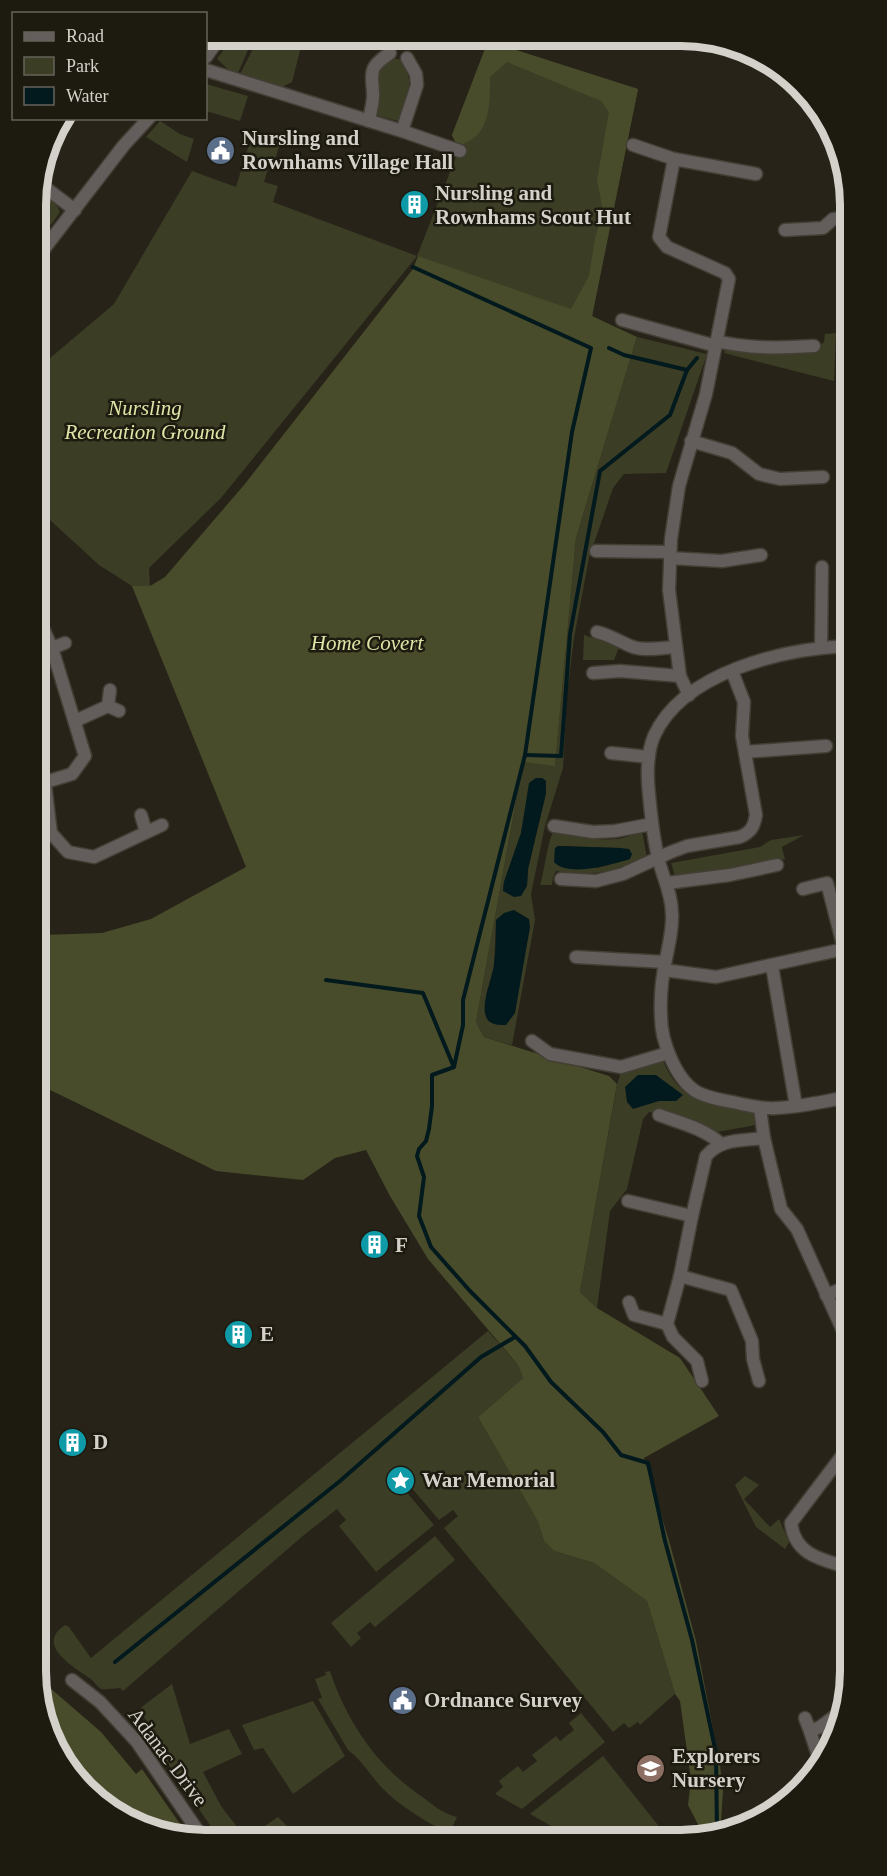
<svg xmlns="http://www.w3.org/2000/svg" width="887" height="1876" viewBox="0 0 887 1876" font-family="'Times New Roman',serif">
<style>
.green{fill:#3b3d25;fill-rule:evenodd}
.forest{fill:#494c2a}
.water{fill:#02191d}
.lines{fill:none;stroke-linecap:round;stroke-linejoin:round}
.stream{stroke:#02191d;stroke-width:4}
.minor-casing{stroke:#433f35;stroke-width:15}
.minor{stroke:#635d5b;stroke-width:12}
.labels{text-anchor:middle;stroke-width:5;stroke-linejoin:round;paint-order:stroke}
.poi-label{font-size:21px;font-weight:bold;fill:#d4d1ca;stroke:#1d1a10;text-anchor:start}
.park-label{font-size:21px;font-style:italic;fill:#dfe5a6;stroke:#1d1a10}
.street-label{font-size:21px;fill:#d4d1ca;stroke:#1d1a10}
.rim{fill:none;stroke:#d4d1ca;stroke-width:8}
</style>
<rect width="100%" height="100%" fill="#272319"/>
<g class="green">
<polygon points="233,36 254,36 238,73 229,70 217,59"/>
<polygon points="261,37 270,40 271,38 301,47 292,82 282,87 240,74 256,43"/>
<polygon points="488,41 638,89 592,317 417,256 221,498 149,568 150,586 132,586 99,565 38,509 37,369 114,304 192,171 236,187 253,131 281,140 273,166 269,165 264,182 278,186 273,202 417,256 459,149 452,135"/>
<path d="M390,57L401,60C417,84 406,96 398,121L376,115V68Z"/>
<polygon points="206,84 248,96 240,121 206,111"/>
<polygon points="160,121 180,134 194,139 187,162 146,137"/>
<path d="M38,189C47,196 56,201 60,212L51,225L36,209Z"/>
<polygon points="836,333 834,381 724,353 725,350 772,354 815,350 824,342 825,334"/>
<path d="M637,337L707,354L666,473L624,474L613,488L589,558L574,638L567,694L563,768L545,826L531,894L535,920L512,1045L484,1037L476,1022L523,762L555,765L576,538ZM536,778H542L546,781V793L528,869L527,886L503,891L504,882L521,833L530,783ZM496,920L506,1025L495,1024L488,1021L486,995L494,967Z"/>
<polygon points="584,635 619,647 614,660 583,660"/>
<path d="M642,831L647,858C615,870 590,878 556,871L553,877L552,885H540C544,874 548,839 553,833C573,835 621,847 635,832ZM558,846L620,848L630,859L597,868Z"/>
<polygon points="804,835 782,847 785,860 777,859 756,868 731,872 726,868 712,870 711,875 676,879 671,863 760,847 771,840"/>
<path d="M663,1061C683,1107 710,1103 754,1110L756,1125L717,1132L693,1120L649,1112L643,1119L627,1189L610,1211L597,1308L580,1292L617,1085L621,1072Z"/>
<path d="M488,1331L518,1365L523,1378L478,1417L538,1522L544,1541L554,1551L594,1563L647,1601L675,1694L640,1725L638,1722L629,1728L624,1723L613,1732L444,1528L458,1516L453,1510L439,1520L404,1479L405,1477L400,1471L390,1479L395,1485L399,1483L434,1525L376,1572L339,1526L346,1520L337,1509L304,1535L123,1691L120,1688C116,1688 106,1690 101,1689C98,1687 94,1682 91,1679C75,1668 34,1645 65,1625L69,1627L91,1658Z"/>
<polygon points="745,1476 759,1485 744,1499 770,1527 779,1519 780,1521 789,1542 785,1549 756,1527 735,1485"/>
<polygon points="435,1536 455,1560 375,1627 370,1622 357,1633 361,1638 351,1647 331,1623"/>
<path d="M330,1671C347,1722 376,1765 421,1796C432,1804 443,1814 457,1817L449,1834C425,1821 401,1807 382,1788C371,1776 360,1758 348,1750L318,1699L322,1698L315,1679L326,1675L325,1672Z"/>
<path d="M172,1684L190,1744L229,1729L242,1754L203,1772L221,1806L244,1836L218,1837C200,1810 180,1783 163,1756C153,1741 150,1724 140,1710L143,1706Z"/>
<polygon points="313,1701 345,1756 293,1794 263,1748 254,1750 242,1725"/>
<polygon points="581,1713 605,1742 522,1809 495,1794 503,1787 499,1781 518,1766 523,1772 537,1761 532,1755 556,1736 560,1741 574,1730 569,1723"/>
<polygon points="603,1756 665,1834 567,1835 530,1814"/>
<polygon points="278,1817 297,1836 250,1836"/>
</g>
<g class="forest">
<path d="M488,41L638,89L592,316L637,337L576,538L555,766L523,762L476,1022L484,1037L609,1076L617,1084L580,1292L597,1308L680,1358L719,1416L644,1458L670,1544L696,1641L720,1765L723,1792L720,1834H703L688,1805L691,1780L680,1701L675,1694L647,1601L594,1563L554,1551L544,1541L538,1522L478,1417L523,1378L518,1365L428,1259L390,1196L366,1150L335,1158L303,1180L216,1171L40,1085L39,933L43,935L102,933L151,919L246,867L132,586H150L165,577L244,485L413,269L418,256L571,309L589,276L595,238L603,211L597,180L609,112L601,101L507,62L490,77C490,106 491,138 457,146L452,135Z"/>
<polygon points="42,1681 101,1732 136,1774 142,1769 189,1837 173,1837 93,1798 42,1715"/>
</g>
<g class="water">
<polygon points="536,778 542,778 546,781 546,793 528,869 527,886 521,896 514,897 503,891 504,882 521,833 529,783"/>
<path d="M558,846L620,848L629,849L632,854L630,859C612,864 569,878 554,862L555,848Z"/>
<path d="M514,910L529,919L530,927L515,1013L506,1025C500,1025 492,1025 488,1020C478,1008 493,978 494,964C496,950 496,935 496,920L504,913Z"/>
<polygon points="638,1075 656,1075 683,1095 676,1101 659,1101 633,1109 627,1102 625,1087"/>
</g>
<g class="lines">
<g class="stream">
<polyline points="413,267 591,348 572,432 525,755 463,1000 463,1025 454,1067 432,1075 432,1106 429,1129 426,1141 419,1149 417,1156 424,1177 419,1216 431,1247 470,1291 525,1346 551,1382 603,1432 621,1455 648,1463 665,1541 692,1640 716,1753 717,1834"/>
<polyline points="687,370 697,358"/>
<polyline points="525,755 561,756 570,634 600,471 670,415 687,370 624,355 609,348"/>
<polyline points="326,980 423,993 453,1065"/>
<polyline points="115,1662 340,1481 481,1357 515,1337"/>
</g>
<defs>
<g id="minor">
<polyline points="206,57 221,36"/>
<polyline points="407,58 416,74 417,85 402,131 460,151"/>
<polyline points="206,70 402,131"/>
<path d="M369,121C370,112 374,101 373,92C371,69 370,67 390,53"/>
<polyline points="633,145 674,159"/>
<polyline points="39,183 75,210"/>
<polyline points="785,230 823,228 833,219 845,218"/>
<polyline points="37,258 124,145 149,118"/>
<polyline points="622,320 716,346"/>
<path d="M716,341C749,349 780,348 814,346"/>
<polyline points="691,441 732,453 759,474 780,479 823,477"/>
<polyline points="596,551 670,552"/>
<polyline points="670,558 722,561 761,555"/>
<path d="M597,632C610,635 620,642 633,647C646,651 662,648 676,647"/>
<path d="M847,646C783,649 683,672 654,736C647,753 647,776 649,794C651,815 653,837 658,857C662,876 672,893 672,914C673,928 669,944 666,959C662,977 660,999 661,1017C661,1041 676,1080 697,1092C710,1099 723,1100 737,1103C750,1106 763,1109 777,1108C801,1107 825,1101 849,1097"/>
<polyline points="52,648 65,643"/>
<polyline points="821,648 822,567"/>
<polyline points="593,673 620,671 680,676"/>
<polyline points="689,695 680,676 669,590 671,539 679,486 706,394 729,279 725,273 667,247 659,237 674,159 756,174"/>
<polyline points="108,706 119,711"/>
<polyline points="75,721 108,706 110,690"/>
<polyline points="745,752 826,746"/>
<polyline points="611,753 649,757"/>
<polyline points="39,784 72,774 85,756 52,648 40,622"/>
<polyline points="45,784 51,833 68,852 94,857 162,825"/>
<polyline points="141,815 146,832"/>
<polyline points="554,826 593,832 615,831 652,824"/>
<path d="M561,879L596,881L623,874L671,852L687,846L740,837C751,832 754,827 756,815L742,736L744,702L732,671"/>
<polyline points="667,883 730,875 777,865"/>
<polyline points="844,949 848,962"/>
<polyline points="576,957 665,962"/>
<polyline points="772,966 796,1106"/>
<polyline points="664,970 716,977 844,949 827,883 803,889"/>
<polyline points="532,1041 550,1054 621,1067 668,1053"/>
<polyline points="760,1108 764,1138 781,1209 797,1229 848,1342"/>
<path d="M659,1115C680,1123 703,1128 720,1143"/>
<polyline points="628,1201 692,1216"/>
<polyline points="826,1295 849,1286"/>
<polyline points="629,1302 634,1315 667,1324 680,1276"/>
<polyline points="667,1324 673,1337 697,1361 702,1381"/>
<path d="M759,1381L753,1359L752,1341L731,1290L680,1276L692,1216L706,1156C721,1138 742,1141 764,1138"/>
<polyline points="847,1429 850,1439"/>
<path d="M850,1445L791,1523C795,1556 823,1560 850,1568"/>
<polyline points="72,1680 100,1702 137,1742 202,1837"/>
<polyline points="805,1718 810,1731"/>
<polyline points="820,1762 810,1731 820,1727 839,1713"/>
</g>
</defs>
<use href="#minor" class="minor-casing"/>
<use href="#minor" class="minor"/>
</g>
<defs>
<symbol id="civic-disc" viewBox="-11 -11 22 22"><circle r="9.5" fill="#5c6f8a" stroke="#1d1a10"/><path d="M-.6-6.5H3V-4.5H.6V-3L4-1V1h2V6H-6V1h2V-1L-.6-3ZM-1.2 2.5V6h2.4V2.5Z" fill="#fff"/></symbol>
<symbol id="building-disc" viewBox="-11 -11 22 22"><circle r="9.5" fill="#0f9aa8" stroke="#1d1a10"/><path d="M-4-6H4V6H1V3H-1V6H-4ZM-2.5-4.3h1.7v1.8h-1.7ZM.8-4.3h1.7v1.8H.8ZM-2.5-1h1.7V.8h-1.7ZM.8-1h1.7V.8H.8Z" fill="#fff"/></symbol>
<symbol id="sight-disc" viewBox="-11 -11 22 22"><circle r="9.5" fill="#0f9aa8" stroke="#1d1a10"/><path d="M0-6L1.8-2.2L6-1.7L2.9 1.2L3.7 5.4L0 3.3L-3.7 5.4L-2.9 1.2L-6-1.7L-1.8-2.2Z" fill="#fff"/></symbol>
<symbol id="school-disc" viewBox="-11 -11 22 22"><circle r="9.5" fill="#8d6e63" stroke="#1d1a10"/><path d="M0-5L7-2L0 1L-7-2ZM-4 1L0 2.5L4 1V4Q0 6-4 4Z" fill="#fff"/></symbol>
</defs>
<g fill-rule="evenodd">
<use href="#civic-disc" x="204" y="134" width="33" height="33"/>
<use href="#building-disc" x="398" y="188" width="33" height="33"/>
<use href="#building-disc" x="358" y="1228" width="33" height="33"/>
<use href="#building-disc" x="222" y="1318" width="33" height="33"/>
<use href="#building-disc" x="56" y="1426" width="33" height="33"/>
<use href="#sight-disc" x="384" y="1464" width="33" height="33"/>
<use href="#civic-disc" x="386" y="1684" width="33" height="33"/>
<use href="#school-disc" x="634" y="1752" width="33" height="33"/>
</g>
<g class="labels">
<g class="poi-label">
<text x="242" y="145">Nursling and<tspan x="242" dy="24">Rownhams Village Hall</tspan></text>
<text x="435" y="200">Nursling and<tspan x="435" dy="24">Rownhams Scout Hut</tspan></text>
<text x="395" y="1252">F</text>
<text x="260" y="1341">E</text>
<text x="93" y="1449">D</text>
<text x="422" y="1487">War Memorial</text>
<text x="424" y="1707">Ordnance Survey</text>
<text x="672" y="1763">Explorers<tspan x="672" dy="24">Nursery</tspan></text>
</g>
<g class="park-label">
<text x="145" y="415">Nursling<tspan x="145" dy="24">Recreation Ground</tspan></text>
<text x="367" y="650">Home Covert</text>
</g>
<g class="street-label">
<text transform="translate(168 1757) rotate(53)" y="7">Adanac Drive</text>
</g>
</g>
<path d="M0 0H887V1876H0ZM205 46H681A159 159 0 0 1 840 205V1671A159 159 0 0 1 681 1830H205A159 159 0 0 1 46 1671V205A159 159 0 0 1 205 46Z" fill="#1d1a10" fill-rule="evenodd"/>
<path class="rim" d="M205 46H681A159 159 0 0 1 840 205V1671A159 159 0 0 1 681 1830H205A159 159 0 0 1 46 1671V205A159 159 0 0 1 205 46Z"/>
<rect x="12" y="12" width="195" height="108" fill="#1d1a10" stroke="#66635a" stroke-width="1.5"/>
<rect x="24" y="32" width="30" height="9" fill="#635d5b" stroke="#66635a" stroke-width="1.5"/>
<text x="66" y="42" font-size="18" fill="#d4d1ca">Road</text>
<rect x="24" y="57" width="30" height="18" fill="#3b3d25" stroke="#66635a" stroke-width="1.5"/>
<text x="66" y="72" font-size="18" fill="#d4d1ca">Park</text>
<rect x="24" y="87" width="30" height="18" fill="#02191d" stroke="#66635a" stroke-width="1.5"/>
<text x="66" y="102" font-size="18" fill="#d4d1ca">Water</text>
</svg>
